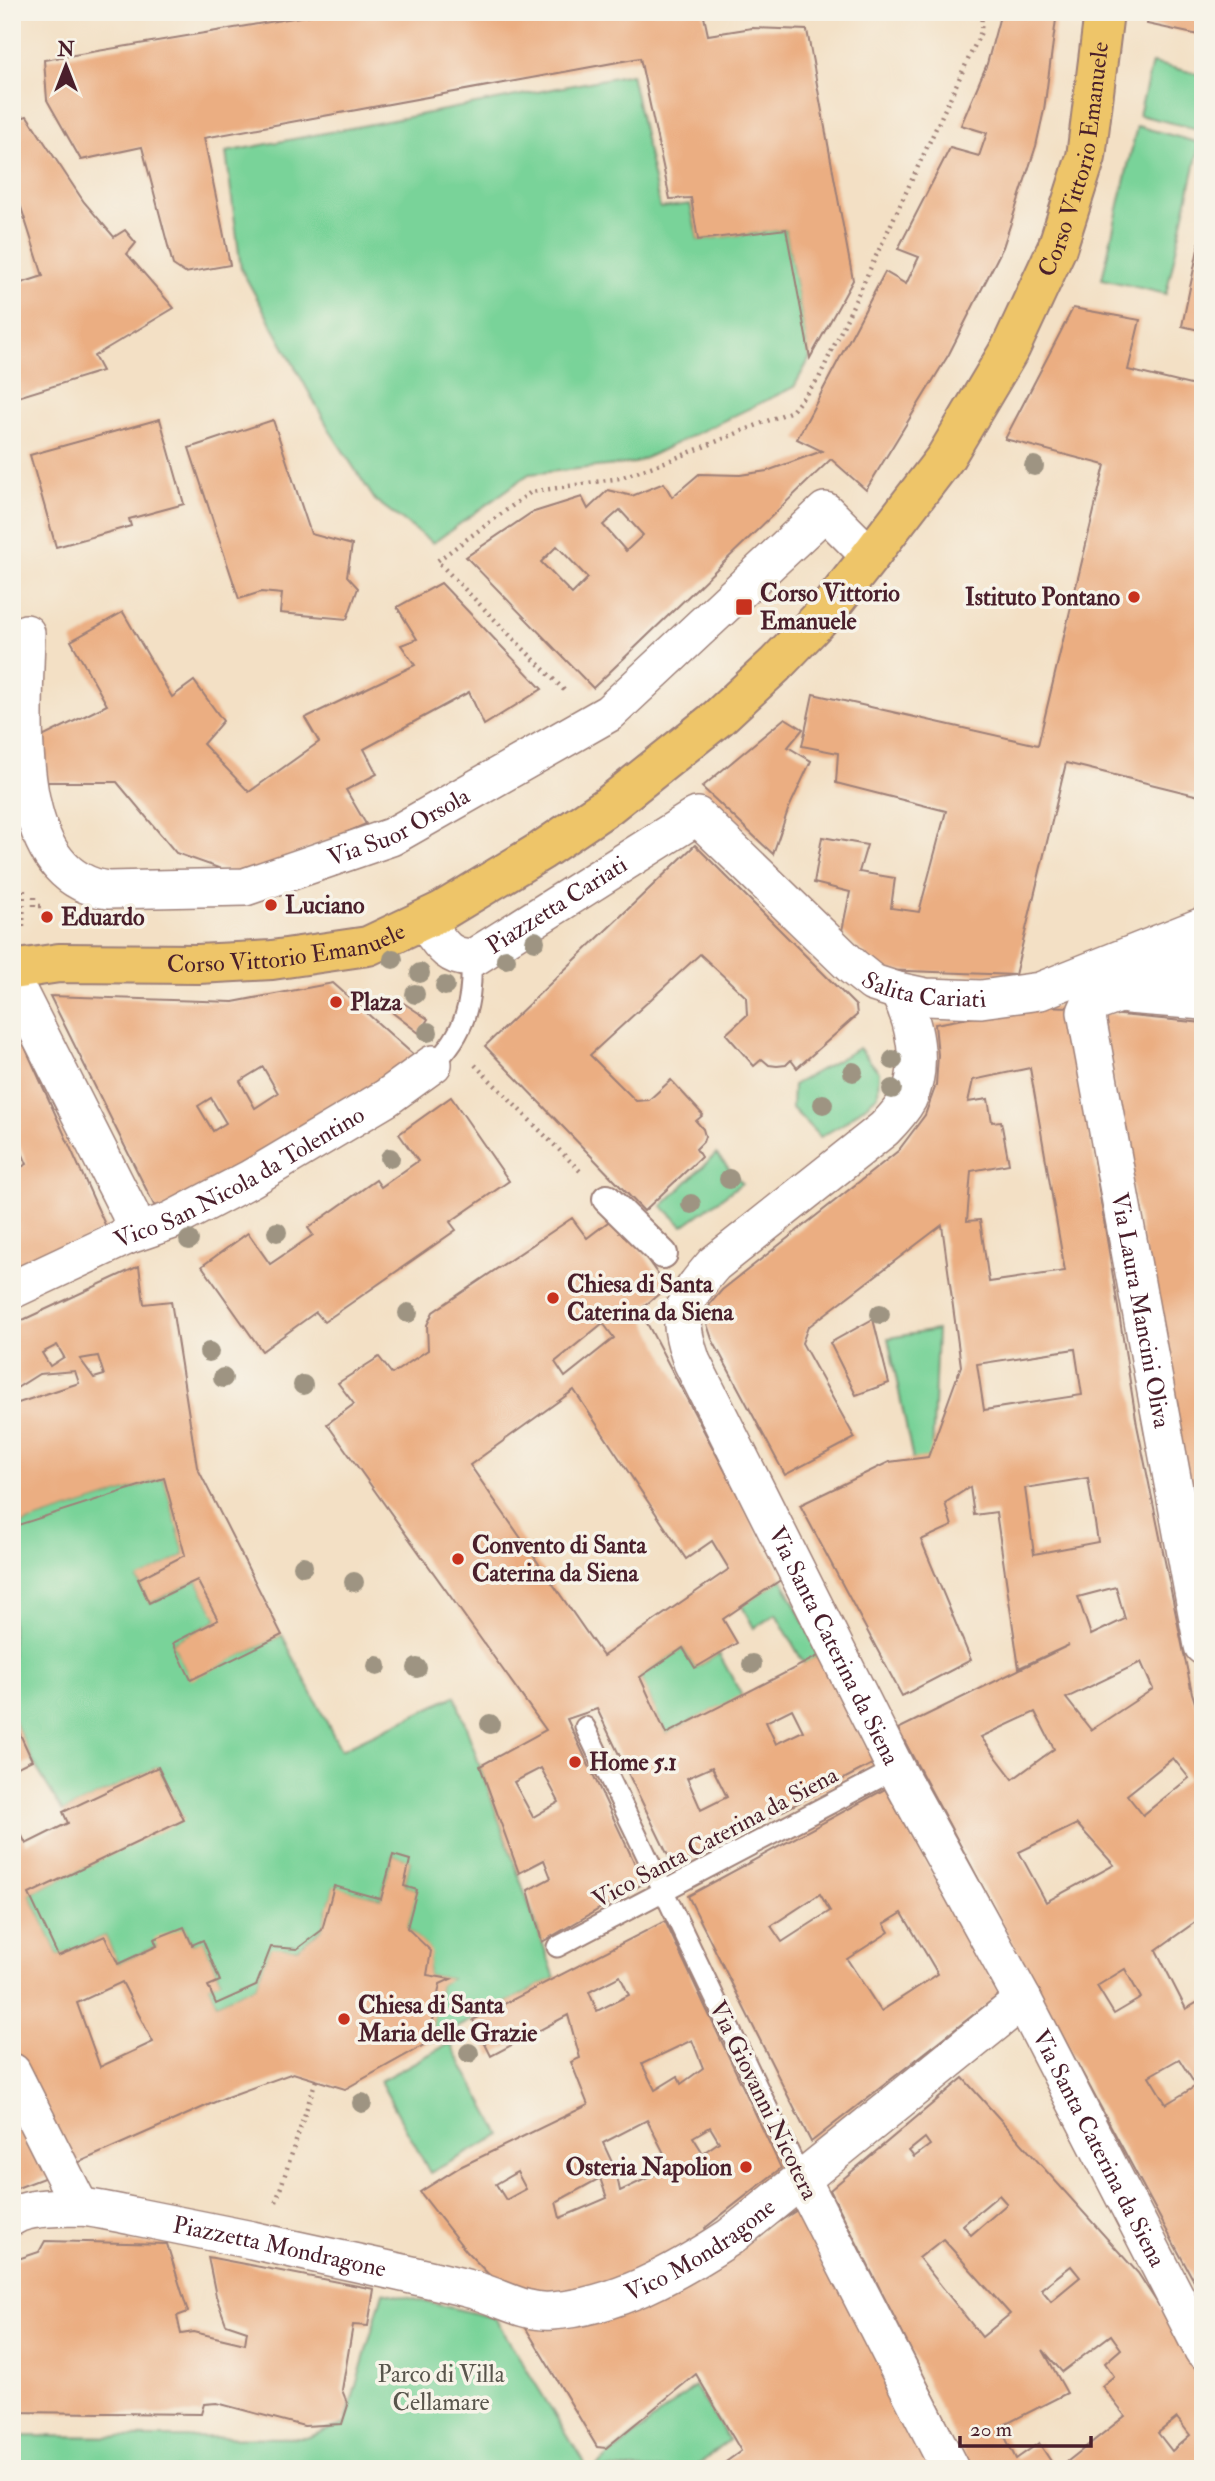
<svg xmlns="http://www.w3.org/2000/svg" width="1215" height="2481" viewBox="0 0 1215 2481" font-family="'IM FELL Double Pica',serif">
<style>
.green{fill:#79d399;stroke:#627962;stroke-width:2}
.building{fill:#ebae82;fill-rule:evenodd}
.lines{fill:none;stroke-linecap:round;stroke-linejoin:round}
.service-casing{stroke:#9e8078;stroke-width:23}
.pedestrian-casing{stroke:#9e8078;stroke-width:32}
.minor-casing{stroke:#9e8078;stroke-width:40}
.primary-casing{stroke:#9e8078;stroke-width:42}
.path{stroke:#9e8078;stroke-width:4.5;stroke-dasharray:2 5;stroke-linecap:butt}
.service{stroke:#fff;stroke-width:19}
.pedestrian{stroke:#fff;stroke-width:28}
.minor{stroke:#fff;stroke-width:37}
.primary{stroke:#eec569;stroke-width:38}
.tree{fill:#9e9482}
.poi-dot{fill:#c8321e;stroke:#f7f3e8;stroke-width:2.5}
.labels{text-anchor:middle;stroke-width:7;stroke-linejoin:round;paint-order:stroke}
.street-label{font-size:24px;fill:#4a1f2b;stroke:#f7f3e8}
.poi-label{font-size:24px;font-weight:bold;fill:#4a1f2b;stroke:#f7f3e8;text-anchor:start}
.park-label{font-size:24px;fill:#58554c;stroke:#f7f3e8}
</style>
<rect width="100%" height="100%" fill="#f7f3e8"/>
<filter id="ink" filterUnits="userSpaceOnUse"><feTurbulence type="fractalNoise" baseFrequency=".0143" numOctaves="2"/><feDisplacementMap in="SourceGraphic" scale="14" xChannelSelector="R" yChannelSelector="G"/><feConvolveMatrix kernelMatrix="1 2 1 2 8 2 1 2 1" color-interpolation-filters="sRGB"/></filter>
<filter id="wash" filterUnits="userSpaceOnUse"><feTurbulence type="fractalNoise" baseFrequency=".00686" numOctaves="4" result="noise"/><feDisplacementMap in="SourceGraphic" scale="28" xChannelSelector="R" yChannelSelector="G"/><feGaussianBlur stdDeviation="1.57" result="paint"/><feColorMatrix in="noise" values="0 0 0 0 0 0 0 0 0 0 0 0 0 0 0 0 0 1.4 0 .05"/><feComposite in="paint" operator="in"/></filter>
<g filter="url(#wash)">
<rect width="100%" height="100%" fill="#f3e0c5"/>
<g class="green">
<polygon points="1152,63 1203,75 1201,130 1139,115"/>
<polygon points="631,74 660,208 690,204 698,240 786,229 810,358 794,387 635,463 529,474 433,543 375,500 332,434 241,269 226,152"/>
<polygon points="1137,126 1200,143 1166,294 1102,279"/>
<polygon points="859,1048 879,1072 878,1095 843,1124 820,1137 792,1108 793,1085"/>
<polygon points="716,1154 742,1183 683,1226 662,1206"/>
<polygon points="937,1330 932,1457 913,1460 888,1338"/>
<polygon points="164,1478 185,1555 138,1580 150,1603 197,1580 218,1620 173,1643 191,1679 282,1635 341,1750 455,1696 555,1978 429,2042 440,1984 450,1979 427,1975 430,1951 407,1928 416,1890 404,1886 410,1861 393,1855 381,1899 334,1887 322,1930 297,1949 271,1948 256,1986 216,2004 208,1986 220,1980 203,1941 192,1945 184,1927 157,1946 118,1964 105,1936 58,1956 29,1894 183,1819 158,1767 63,1812 32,1760 12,1717 12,1527"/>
<polygon points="782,1579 820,1655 804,1664 776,1614 754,1628 742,1606"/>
<polygon points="683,1648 695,1668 719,1654 742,1696 666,1734 640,1677"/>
<polygon points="450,2043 501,2135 430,2173 380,2081"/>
<polygon points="383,2292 495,2318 588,2469 12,2469 12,2436 306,2438 345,2424"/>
<polygon points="695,2386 729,2440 693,2469 593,2469"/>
</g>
<g id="blocks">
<g class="building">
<polygon points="329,12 703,12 708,35 752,28 807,30 853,280 810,358 786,229 698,240 691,198 670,199 640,58 204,138 230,265 185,273 173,265 142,147 81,160 47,100 44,60"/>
<path d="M1001,12H1057L1044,110L1036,146L1003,247L949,354L866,490L831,459L593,688L466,557L531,513L582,497L588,509L608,490L632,496L664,483L672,497L699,474L740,475L767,471L822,451L797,439L885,272L906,284L919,257L898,249L950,148L979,156L987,133L961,125L987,64ZM620,510L643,535L626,551L603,525ZM557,546L588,578L572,594L541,562Z"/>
<polygon points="1148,12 1203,12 1203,36 1147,24"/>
<polygon points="27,116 84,202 114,237 125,230 136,243 127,254 174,308 94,356 102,371 15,398 12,396 12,286 43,276 20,204 12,206 12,121"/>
<polygon points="1202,230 1203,230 1203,331 1182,326"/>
<polygon points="1073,308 1140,320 1128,370 1203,388 1203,797 1066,763 1015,975 881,970 842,931 850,892 814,883 822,837 867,845 859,872 895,878 891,908 919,912 946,811 836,783 838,753 802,746 813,694 1038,745 1105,465 1005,439"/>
<polygon points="160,419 184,504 129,519 131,526 56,547 30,455"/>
<polygon points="273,420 311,534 352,545 347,576 358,588 347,619 280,613 282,594 261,592 239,599 189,448"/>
<polygon points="441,583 542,689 484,725 469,692 364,749 377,774 346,790 366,824 244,877 176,853 117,782 41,782 34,741 107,705 71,641 123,612 172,697 194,681 223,721 203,744 249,792 319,742 305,718 415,665 401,645 417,639 397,607"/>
<polygon points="785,718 803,729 788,747 811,761 788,810 773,854 702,787"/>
<polygon points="695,845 856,1006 857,1015 797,1068 791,1060 786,1065 777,1066 769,1065 762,1059 754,1066 726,1034 747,1015 746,997 700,954 590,1055 636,1101 649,1100 671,1080 703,1115 696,1121 703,1129 705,1136 703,1142 696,1149 701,1157 644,1211 485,1046"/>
<path d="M333,983L416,1057L346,1105L158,1213L50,996L233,1002ZM263,1067L278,1093L255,1108L240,1081ZM211,1098L226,1123L213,1131L198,1106Z"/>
<polygon points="402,1002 428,1019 419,1033 393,1013"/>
<path d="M1037,1006L1072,1007L1078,1060L1137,1425L1192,1693L1203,1728V1921L1201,1918L1156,1950L1186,2009L1203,1999V2298L898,1729L1069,1645L1019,1668L996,1512L974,1515L970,1487L945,1503L952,1526L921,1540L971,1660L902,1696L800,1505L889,1462L928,1457L961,1366L942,1225L808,1327L802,1343L855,1438L785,1475L712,1339L706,1321L710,1304L722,1290L898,1151L925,1115L936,1085L938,1055L935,1024ZM1030,1068L1065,1271L989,1282L980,1220L967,1221L971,1171L1009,1164L1001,1121L992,1122L988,1099L968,1102L973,1080ZM1075,1349L1082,1395L984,1410L977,1364ZM1088,1478L1098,1542L1034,1554L1025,1488ZM1116,1587L1125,1619L1091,1635L1078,1597ZM1141,1662L1153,1689L1091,1730L1066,1698ZM1035,1712L1054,1749L1013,1779L981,1737ZM1173,1758L1189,1778L1143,1815L1127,1795ZM1077,1824L1114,1865L1046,1902L1019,1852ZM1125,1969L1141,1998L1114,2014L1097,1986ZM1179,2059L1196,2086L1166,2104L1149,2076Z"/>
<polygon points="1100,1013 1203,1023 1203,1537 1180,1441"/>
<polygon points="12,1018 107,1229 12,1274 12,1172 27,1164 12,1129"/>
<polygon points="451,1097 509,1181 450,1222 456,1230 324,1322 316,1312 262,1351 202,1266 248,1233 270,1264 313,1235 308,1228 376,1180 381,1187 418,1161 399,1134"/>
<path d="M616,1216L667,1287L640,1310L782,1579L723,1619L737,1643L695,1668L683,1648L640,1677L666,1734L820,1655L876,1762L674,1868L597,1709L567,1719L644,1883L542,1942L528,1890L551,1878L544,1860L519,1873L480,1766L546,1730L327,1424L354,1404L338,1383L379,1357L392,1374L428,1350L427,1325L433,1312L572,1218L587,1238ZM603,1323L614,1338L565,1377L555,1362ZM574,1390L686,1559L712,1541L729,1569L603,1656L470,1465ZM792,1709L803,1731L776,1744L766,1722ZM712,1767L727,1797L701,1810L687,1778ZM541,1768L559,1802L533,1817L514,1782Z"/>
<path d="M139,1266L144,1304L171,1301L197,1467L282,1635L191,1680L173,1643L218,1620L197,1580L149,1603L138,1579L185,1555L164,1478L12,1527V1405L79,1383L75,1371L39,1374L12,1391V1325ZM57,1345L64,1357L50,1366L42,1353ZM98,1356L104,1375L94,1378L80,1359Z"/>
<polygon points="873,1319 889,1383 856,1395 830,1343"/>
<polygon points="12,1717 32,1760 12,1770"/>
<path d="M158,1767L184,1820L29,1894L58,1956L105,1936L118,1964L157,1946L154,1939L184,1927L192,1945L203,1940L220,1981L208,1986L216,2004L256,1986L271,1947L297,1949L322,1930L334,1886L381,1899L393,1855L410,1860L404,1886L417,1890L407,1928L431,1951L427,1975L451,1979L440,1984L429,2042L345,2089L293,2073L224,2098L73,2165L12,2043V1816L26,1844L68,1823L63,1812ZM122,1982L153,2042L100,2067L77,2003Z"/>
<path d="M885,1789L1000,1994L811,2142L688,1896ZM820,1894L830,1911L782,1942L771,1926ZM902,1913L938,1974L881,2011L847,1959L889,1932L884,1924Z"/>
<path d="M665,1921L781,2168L705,2228L711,2240L649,2273L553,2300L501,2287L467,2252L420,2192L460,2167L588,2105L571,2062L580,2058L568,2015L491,2056L473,2020ZM620,1976L629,1995L597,2011L589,1992ZM692,2040L703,2068L681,2084L678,2076L655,2090L642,2064ZM647,2120L671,2167L620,2191L616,2171L603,2143ZM710,2127L719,2142L703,2153L693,2137ZM517,2172L526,2189L506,2200L496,2184ZM600,2178L607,2198L560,2218L556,2202Z"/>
<path d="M963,2078L1138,2273L1176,2332L1203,2383V2469H1058L1125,2416L1102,2386L1114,2376L1105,2363L1121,2349L1111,2335L1062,2372L1043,2350L1067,2393L1000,2427L1016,2459L1039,2443L1056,2469H971L830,2190ZM925,2138L930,2145L914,2157L909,2151ZM999,2195L1007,2204L971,2235L963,2225ZM943,2239L1010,2314L982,2337L919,2258ZM1071,2266L1080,2277L1051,2301L1041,2289ZM1177,2418L1190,2435L1172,2451L1158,2433Z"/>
<polygon points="12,2105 49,2176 12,2190"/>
<polygon points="802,2207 933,2469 716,2469 741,2451 696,2374 606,2448 597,2447 524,2325 712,2265"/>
<polygon points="45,2241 167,2244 188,2312 177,2316 181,2334 194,2332 245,2344 247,2331 226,2324 216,2296 208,2257 374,2289 368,2326 353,2325 342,2390 348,2405 342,2424 304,2426 217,2403 204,2404 201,2414 12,2412 12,2261 39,2252"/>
</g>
</g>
</g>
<g filter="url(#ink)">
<use href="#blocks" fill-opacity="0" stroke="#9e8078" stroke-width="2"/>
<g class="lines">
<defs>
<g id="service">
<path d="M433,1064C466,1034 473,1000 471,957"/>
<polyline points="585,1727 802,2180"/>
<polyline points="557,1947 896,1769"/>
</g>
<polyline id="pedestrian" points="607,1199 663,1254"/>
<g id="minor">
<path id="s1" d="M26,633C25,706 6,877 108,890L245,887L391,837L609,713L825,511L870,556"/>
<path id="s2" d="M424,920C437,939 449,963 476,956L697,816L853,967L873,983L898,991L926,997L981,999L1040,991L1203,926"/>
<path id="s3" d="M1203,964L1089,1005L1086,1012L1203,1646"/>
<polyline points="12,979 130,1213 133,1227 129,1235"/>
<path id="s4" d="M898,991C915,1021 924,1066 908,1099C902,1110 893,1120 884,1129L714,1264C681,1302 675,1313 692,1362L896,1769L1023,2000L1203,2350"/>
<polyline points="1127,995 1203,1001"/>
<path id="s5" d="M12,1290L129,1235L170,1221L250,1179L386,1098L433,1064"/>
<polyline points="12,2072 80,2207"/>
<polyline points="802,2180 950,2469"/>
<path id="s6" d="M12,2217C26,2207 62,2207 80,2207C97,2208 115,2213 132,2216C172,2224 212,2232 252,2240C326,2257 401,2271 474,2290C500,2297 524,2313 551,2311C616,2307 677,2272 730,2237L1023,2000"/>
</g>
<g id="primary">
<path id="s7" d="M12,970L59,963L198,964L272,960L368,946L442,911L541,851L609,805L718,718L775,665L826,612L870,556L945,458L1011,347L1057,248L1086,157L1104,12"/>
</g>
</defs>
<use href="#service" class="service-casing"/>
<use href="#pedestrian" class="pedestrian-casing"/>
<use href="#minor" class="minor-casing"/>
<use href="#primary" class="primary-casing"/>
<g class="path">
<polyline points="723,12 742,12"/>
<polyline points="12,582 16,595"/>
<polyline points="564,690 437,561 531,492 620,478 676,458 792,411 819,378 981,32 982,12"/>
<polyline points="34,897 34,906 44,906"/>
<polyline points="23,927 24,887"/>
<polyline points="475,1065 582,1173"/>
<polyline points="276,2202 316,2080"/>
</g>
<use href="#service" class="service"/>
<use href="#pedestrian" class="pedestrian"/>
<use href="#minor" class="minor"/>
<use href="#primary" class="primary"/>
</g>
<g class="tree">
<circle cx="1034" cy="466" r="10"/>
<circle cx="535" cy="941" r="10"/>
<circle cx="393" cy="959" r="10"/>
<circle cx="506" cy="959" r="10"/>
<circle cx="420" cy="973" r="10"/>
<circle cx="445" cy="986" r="10"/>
<circle cx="415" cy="994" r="10"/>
<circle cx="428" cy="1032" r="10"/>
<circle cx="893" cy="1060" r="10"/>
<circle cx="853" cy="1072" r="10"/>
<circle cx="892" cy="1089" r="10"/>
<circle cx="823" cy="1104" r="10"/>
<circle cx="390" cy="1158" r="10"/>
<circle cx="729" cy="1179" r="10"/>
<circle cx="691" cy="1204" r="10"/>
<circle cx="277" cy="1232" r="10"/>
<circle cx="189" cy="1240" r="10"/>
<circle cx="408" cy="1313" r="10"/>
<circle cx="880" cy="1314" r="10"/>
<circle cx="209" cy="1352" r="10"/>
<circle cx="223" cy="1378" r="10"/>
<circle cx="303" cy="1385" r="10"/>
<circle cx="303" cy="1566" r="10"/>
<circle cx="354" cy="1582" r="10"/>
<circle cx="752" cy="1664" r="10"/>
<circle cx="377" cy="1666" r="10"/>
<circle cx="417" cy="1668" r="10"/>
<circle cx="490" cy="1724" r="10"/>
<circle cx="469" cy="2053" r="10"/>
<circle cx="362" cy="2103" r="10"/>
</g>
</g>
<g class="poi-dot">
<circle cx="1134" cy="597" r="7"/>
<rect x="735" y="598" width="18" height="18" rx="3.5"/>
<circle cx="271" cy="905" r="7"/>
<circle cx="47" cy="917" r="7"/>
<circle cx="336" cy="1002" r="7"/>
<circle cx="553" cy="1298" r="7"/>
<circle cx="458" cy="1559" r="7"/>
<circle cx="575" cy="1762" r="7"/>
<circle cx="344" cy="2019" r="7"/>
<circle cx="746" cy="2167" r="7"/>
</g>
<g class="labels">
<g class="street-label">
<text dy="8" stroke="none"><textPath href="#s7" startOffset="1452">Corso Vittorio Emanuele</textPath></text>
<text dy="8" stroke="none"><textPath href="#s1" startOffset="597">Via Suor Orsola</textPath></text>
<text dy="8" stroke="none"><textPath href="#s2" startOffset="164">Piazzetta Cariati</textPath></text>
<text dy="8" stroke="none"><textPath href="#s7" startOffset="276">Corso Vittorio Emanuele</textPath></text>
<text dy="8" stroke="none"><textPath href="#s2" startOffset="625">Salita Cariati</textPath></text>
<text dy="8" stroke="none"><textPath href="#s5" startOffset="254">Vico San Nicola da Tolentino</textPath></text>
<text dy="8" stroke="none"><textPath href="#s3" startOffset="432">Via Laura Mancini Oliva</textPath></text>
<text dy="8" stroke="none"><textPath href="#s4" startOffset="794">Via Santa Caterina da Siena</textPath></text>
<text transform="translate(715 1837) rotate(-28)" y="8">Vico Santa Caterina da Siena</text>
<text transform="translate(764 2100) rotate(64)" y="8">Via Giovanni Nicotera</text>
<text dy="8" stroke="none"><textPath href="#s4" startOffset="1362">Via Santa Caterina da Siena</textPath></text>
<text dy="8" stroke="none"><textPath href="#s6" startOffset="273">Piazzetta Mondragone</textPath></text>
<text dy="8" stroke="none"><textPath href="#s6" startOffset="716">Vico Mondragone</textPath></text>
</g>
<g class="poi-label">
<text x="760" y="601">Corso Vittorio<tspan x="760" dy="28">Emanuele</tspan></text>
<text x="1120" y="605" text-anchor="end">Istituto Pontano</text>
<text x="285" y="913">Luciano</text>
<text x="61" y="925">Eduardo</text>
<text x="350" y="1010">Plaza</text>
<text x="567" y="1292">Chiesa di Santa<tspan x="567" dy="28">Caterina da Siena</tspan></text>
<text x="472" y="1553">Convento di Santa<tspan x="472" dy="28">Caterina da Siena</tspan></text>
<text x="589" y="1770">Home 5.1</text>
<text x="358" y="2013">Chiesa di Santa<tspan x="358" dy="28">Maria delle Grazie</tspan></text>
<text x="732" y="2175" text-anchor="end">Osteria Napolion</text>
</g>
<g class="park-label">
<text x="441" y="2382">Parco di Villa<tspan x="441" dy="28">Cellamare</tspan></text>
</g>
</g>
<rect width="1215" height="2481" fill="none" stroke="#f7f3e8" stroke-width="42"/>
<g transform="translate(66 66)" stroke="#f7f3e8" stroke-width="5" paint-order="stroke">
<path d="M0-5L12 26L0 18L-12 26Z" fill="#4a1f2b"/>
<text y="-10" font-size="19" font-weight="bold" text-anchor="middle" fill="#4a1f2b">N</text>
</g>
<path d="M960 2436v10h131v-10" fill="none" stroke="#4a1f2b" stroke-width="3.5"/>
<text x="970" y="2436" font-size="21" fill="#4a1f2b" stroke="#f7f3e8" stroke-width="5" paint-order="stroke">20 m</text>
</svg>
